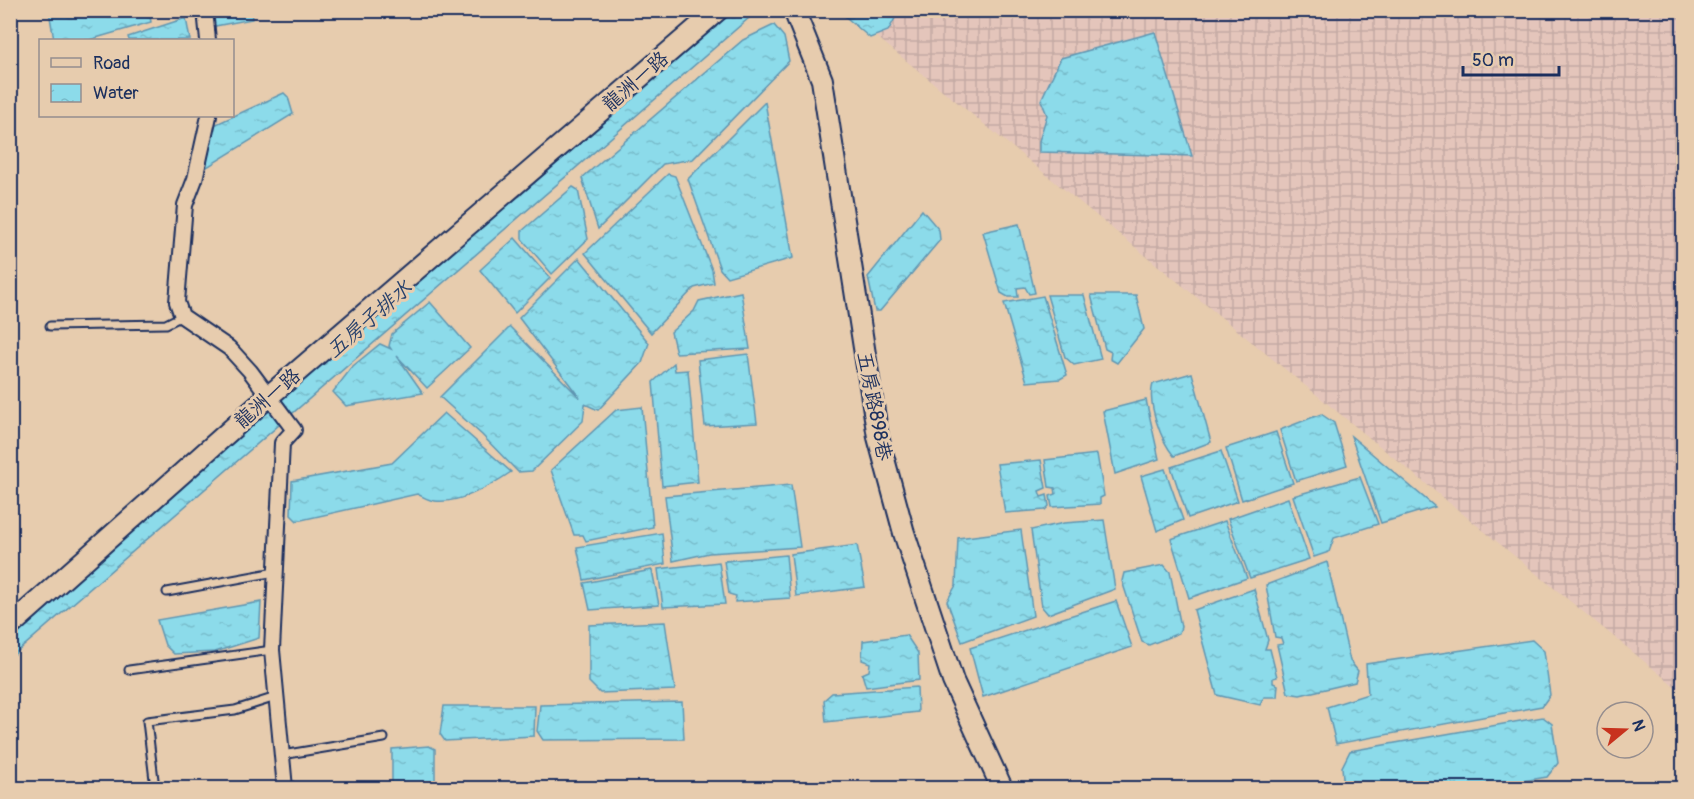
<svg xmlns="http://www.w3.org/2000/svg" width="1694" height="799" viewBox="0 0 1694 799" font-family="Pangolin,'LXGW WenKai TC',sans-serif">
<style>
.industrial{fill:url(#industrial-grid)}
.water{fill:url(#water-ripples);stroke:#5f96b2;stroke-width:1.5}
.lines{fill:none;stroke-linecap:round;stroke-linejoin:round}
.lane-casing{stroke:#1b2f5e;stroke-width:11}
.street-casing{stroke:#1b2f5e;stroke-width:18}
.secondary-casing{stroke:#1b2f5e;stroke-width:24}
.lane{stroke:#e7ccae;stroke-width:7}
.street{stroke:#e7ccae;stroke-width:14}
.secondary{stroke:#e7ccae;stroke-width:20}
.labels{text-anchor:middle;stroke-width:6;stroke-linejoin:round;paint-order:stroke}
.street-label{font-size:20px;fill:#1b2f5e;stroke:#e7ccae}
.water-label{font-size:21px;font-style:italic;fill:#26406c;stroke:#e7ccae}
</style>
<defs>
<pattern id="industrial-grid" width="8" height="8" patternUnits="userSpaceOnUse" patternTransform="scale(1.5)"><rect width="8" height="8" fill="#e4c5bb"/><path d="M0 4h8M4 0v8" fill="none" stroke="#c3aaa3"/></pattern>
<pattern id="water-ripples" width="26" height="14" patternUnits="userSpaceOnUse" patternTransform="scale(1.5)"><rect width="26" height="14" fill="#8cdbea"/><path d="M2 4q2-2 4 0t4 0M15 11q2-2 4 0t4 0" fill="none" stroke="#78bccb"/></pattern>
</defs>
<rect width="100%" height="100%" fill="#e7ccae"/>
<filter id="ink" filterUnits="userSpaceOnUse"><feTurbulence type="fractalNoise" baseFrequency=".0167" numOctaves="2"/><feDisplacementMap in="SourceGraphic" scale="12" xChannelSelector="R" yChannelSelector="G"/><feConvolveMatrix kernelMatrix="1 2 1 2 8 2 1 2 1" color-interpolation-filters="sRGB"/></filter>
<g filter="url(#ink)">
<polygon class="industrial" points="845,11 1683,11 1683,693"/>
<g class="water">
<polygon points="49,11 149,11 151,22 89,40 54,40"/>
<polygon points="208,11 251,11 252,19 210,27"/>
<polygon points="721,11 757,11 11,657 11,621"/>
<polygon points="839,11 899,11 888,31 870,38"/>
<polygon points="186,18 190,40 129,40 128,37"/>
<polygon points="774,25 784,37 789,61 693,159 663,164 598,229 582,178 743,40"/>
<polygon points="1155,32 1192,156 1039,152 1039,141 1047,115 1041,100 1061,58"/>
<polygon points="284,93 288,97 293,114 199,172 210,127"/>
<polygon points="765,102 793,258 727,277 720,269 688,179"/>
<polygon points="668,174 675,176 712,270 714,283 694,288 651,333 585,253"/>
<polygon points="573,187 578,190 588,239 552,274 522,239 522,231"/>
<polygon points="922,210 939,230 940,240 880,311 875,311 868,277"/>
<polygon points="1019,224 1035,293 1029,294 1025,287 1017,288 1018,297 1008,297 1001,293 983,232"/>
<polygon points="515,238 550,278 515,313 480,270"/>
<polygon points="579,258 649,343 642,363 598,410 585,404 583,421 532,471 518,472 482,435 440,397 510,327 580,398 519,318"/>
<polygon points="741,292 750,349 676,353 671,332 694,311 699,301"/>
<polygon points="1047,295 1084,295 1101,359 1074,365 1065,357"/>
<polygon points="1091,295 1136,295 1144,329 1117,363 1110,359 1111,352 1105,349"/>
<polygon points="1043,296 1067,375 1060,379 1027,382 1004,303"/>
<polygon points="430,302 470,348 427,388 397,356 423,393 346,406 333,392 353,366 380,344 391,349 389,346 392,334"/>
<polygon points="748,354 757,423 705,426 698,360"/>
<polygon points="674,363 675,371 688,370 698,482 662,486 653,382"/>
<path d="M1192,373L1211,442L1174,456C1161,441 1147,403 1153,384Z"/>
<polygon points="1146,400 1159,459 1115,474 1103,411"/>
<polygon points="642,407 653,527 586,541 583,535 574,535 551,470 616,410"/>
<path d="M444,413L511,472C492,485 460,504 435,501C429,501 422,496 417,494L297,521L291,515L292,481L392,463Z"/>
<polygon points="1321,414 1334,423 1347,465 1296,481 1280,430"/>
<polygon points="1276,432 1293,483 1242,500 1226,448"/>
<polygon points="1351,436 1435,507 1381,523"/>
<polygon points="1221,451 1238,501 1188,518 1171,467"/>
<polygon points="1097,454 1104,496 1100,498 1100,504 1052,507 1050,496 1056,494 1055,488 1049,487 1045,460"/>
<polygon points="1041,460 1046,488 1039,491 1041,497 1047,495 1049,506 1045,510 1005,513 997,464"/>
<polygon points="1165,469 1183,520 1157,531 1141,476"/>
<polygon points="1360,477 1378,524 1334,538 1329,552 1314,557 1293,496"/>
<polygon points="791,485 800,547 709,553 673,561 665,496"/>
<polygon points="1288,498 1309,559 1250,578 1228,519"/>
<polygon points="1104,520 1115,589 1048,614 1042,607 1031,530 1064,523"/>
<polygon points="1225,521 1247,578 1189,598 1171,539"/>
<polygon points="1021,530 1033,616 962,642 947,601 956,585 958,538"/>
<polygon points="662,533 665,564 584,580 577,547"/>
<polygon points="857,545 865,587 796,596 791,554"/>
<polygon points="786,555 790,598 735,602 736,596 729,594 724,561"/>
<polygon points="719,562 725,604 663,607 658,569"/>
<polygon points="1327,562 1350,661 1358,671 1355,682 1300,695 1288,693 1277,645 1283,644 1281,638 1275,637 1266,585"/>
<polygon points="1164,565 1170,572 1181,627 1179,633 1149,645 1142,642 1122,581 1124,573"/>
<polygon points="652,570 659,605 590,610 584,583"/>
<polygon points="1254,589 1268,640 1265,649 1270,649 1277,677 1273,678 1273,683 1278,685 1277,697 1264,697 1260,705 1217,695 1194,610"/>
<polygon points="1116,601 1132,647 983,697 970,648"/>
<polygon points="261,602 259,638 215,652 174,654 165,645 157,620"/>
<polygon points="665,622 675,690 600,693 589,682 589,625"/>
<polygon points="906,635 918,653 919,680 866,687 862,674 869,671 870,663 862,660 863,641"/>
<polygon points="1532,640 1544,651 1550,695 1542,706 1336,744 1327,707 1368,694 1366,664"/>
<polygon points="917,687 918,712 826,722 824,700 832,693"/>
<polygon points="682,702 684,739 543,740 537,731 540,705"/>
<polygon points="444,706 535,706 534,736 445,741 440,734"/>
<polygon points="1543,717 1552,724 1558,763 1547,777 1480,788 1344,788 1342,767 1350,751"/>
<polygon points="429,746 435,749 435,783 392,784 392,749"/>
</g>
<g class="lines">
<defs>
<g id="lane">
<polyline points="50,326 166,324 182,316"/>
<polyline points="167,592 275,572"/>
<polyline points="129,670 272,650"/>
<polyline points="282,755 384,738"/>
<polyline points="155,788 147,721 235,710 276,697"/>
</g>
<g id="street">
<polyline points="205,10 208,40"/>
<polyline points="209,116 195,179 185,205 177,302 182,316 229,348 250,371 294,430 282,443 272,650 285,788"/>
</g>
<g id="secondary">
<polyline points="794,10 822,80 878,437 904,533 953,681 1002,788"/>
<polyline points="10,626 269,396 718,10"/>
</g>
</defs>
<use href="#lane" class="lane-casing"/>
<use href="#street" class="street-casing"/>
<use href="#secondary" class="secondary-casing"/>
<use href="#lane" class="lane"/>
<use href="#street" class="street"/>
<use href="#secondary" class="secondary"/>
</g>
</g>
<g class="labels">
<g class="street-label">
<text transform="translate(635 81) rotate(-41)" y="7">龍洲一路</text>
<text transform="translate(267 398) rotate(-41)" y="7">龍洲一路</text>
<text transform="translate(875 406) rotate(79)" y="7">五房路898巷</text>
</g>
<g class="water-label">
<text transform="translate(369 319) rotate(-41)" y="7">五房子排水</text>
</g>
</g>
<rect width="1694" height="799" fill="none" stroke="#e7ccae" stroke-width="36"/>
<rect x="18" y="18" width="1658" height="763" fill="none" stroke="#1b2f5e" stroke-width="2" filter="url(#ink)"/>
<rect x="39" y="39" width="195" height="78" fill="#e7ccae" stroke="#958d8e" stroke-width="1.5"/>
<rect x="51" y="58" width="30" height="9" fill="#e7ccae" stroke="#958d8e" stroke-width="1.5"/>
<text x="93" y="69" font-size="18" fill="#1b2f5e">Road</text>
<rect x="51" y="84" width="30" height="18" fill="url(#water-ripples)" stroke="#958d8e" stroke-width="1.5"/>
<text x="93" y="99" font-size="18" fill="#1b2f5e">Water</text>
<g transform="translate(1625 730) rotate(71)"><circle r="28" fill="#e7ccae" stroke="#958d8e" stroke-width="1.5"/>
<path d="M0-4.5L10 22L0 15L-10 22Z" fill="#c8321e"/>
<text y="-9" font-size="16" font-weight="bold" text-anchor="middle" fill="#1b2f5e">N</text>
</g>
<path d="M1463 66v9h96v-9" fill="none" stroke="#1b2f5e" stroke-width="3"/>
<text x="1472" y="66" font-size="18" fill="#1b2f5e" stroke="#e7ccae" stroke-width="4.5" paint-order="stroke">50 m</text>
</svg>
